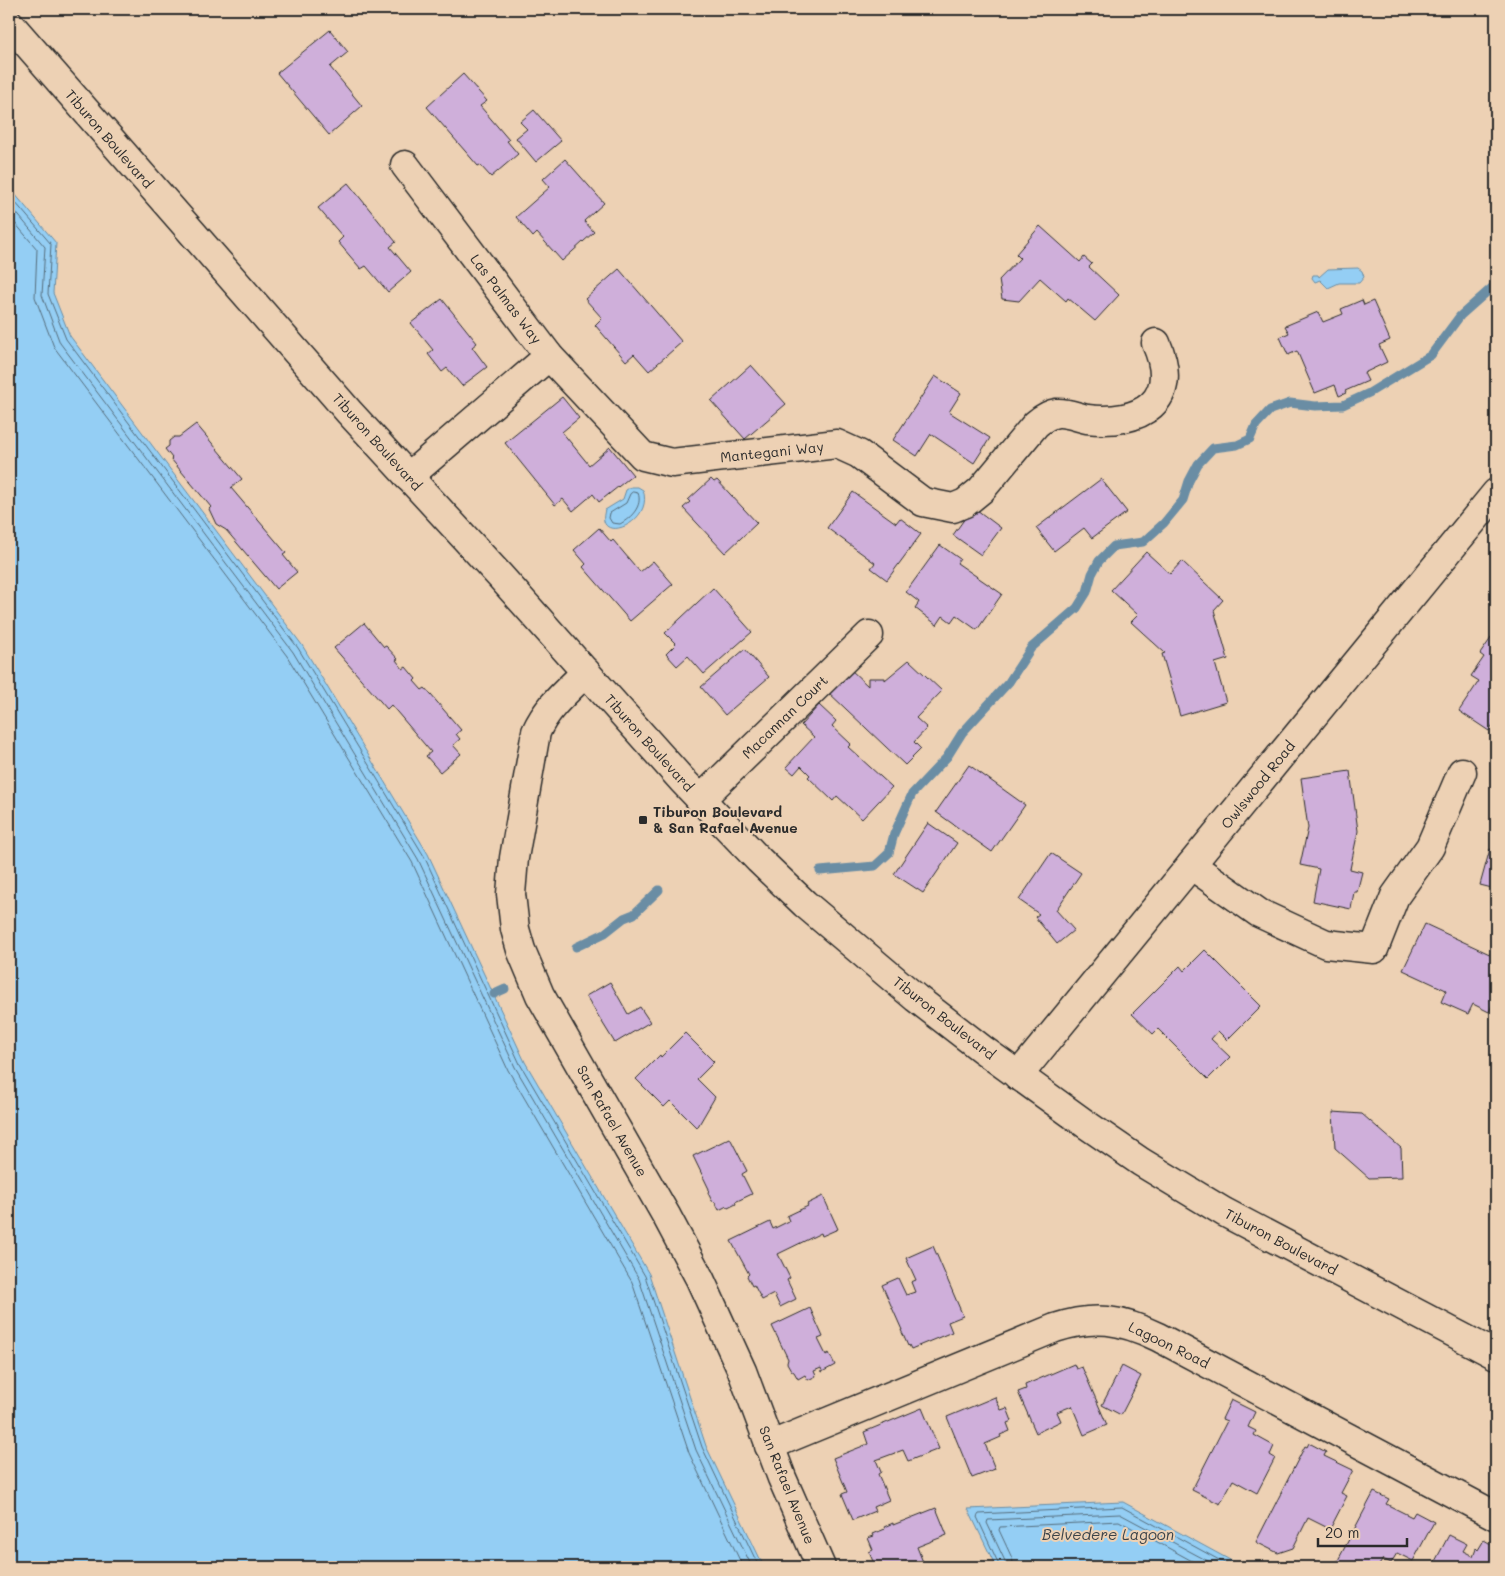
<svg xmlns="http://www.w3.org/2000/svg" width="1505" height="1576" viewBox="0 0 1505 1576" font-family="Mali,sans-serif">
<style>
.water{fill:#94cef4;stroke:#6a8da4}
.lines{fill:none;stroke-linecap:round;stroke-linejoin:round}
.shore{stroke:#556c7b;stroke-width:1}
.stream{stroke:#6a8da4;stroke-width:9}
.building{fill:#cfafda;stroke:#2b2b2b}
.street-casing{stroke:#2b2b2b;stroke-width:31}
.secondary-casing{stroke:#2b2b2b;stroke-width:31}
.street{stroke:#edd1b4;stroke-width:28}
.secondary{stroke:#edd1b4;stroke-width:28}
.poi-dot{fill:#2b2b2b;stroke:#edd1b4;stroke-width:2}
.labels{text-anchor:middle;stroke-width:4;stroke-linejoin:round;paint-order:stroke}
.street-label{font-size:14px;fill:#2b2b2b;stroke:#edd1b4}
.poi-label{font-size:14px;font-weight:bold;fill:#2b2b2b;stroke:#edd1b4;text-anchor:start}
.water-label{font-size:15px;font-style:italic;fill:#3b4349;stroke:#edd1b4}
</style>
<rect width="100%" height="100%" fill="#edd1b4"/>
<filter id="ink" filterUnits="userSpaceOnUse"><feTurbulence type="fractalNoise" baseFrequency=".02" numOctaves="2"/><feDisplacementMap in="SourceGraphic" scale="10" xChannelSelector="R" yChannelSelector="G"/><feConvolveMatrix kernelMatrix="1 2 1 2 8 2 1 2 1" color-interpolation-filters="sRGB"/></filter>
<g filter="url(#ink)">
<g class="water">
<polygon points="9,187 56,243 53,293 70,336 302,645 428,854 525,1062 649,1274 706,1446 764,1567 9,1567"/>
<polygon points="1358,268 1362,271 1364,277 1359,283 1339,283 1328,288 1320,280 1315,282 1312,278 1313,275 1318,275 1319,277 1328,269"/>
<path d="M631,487H638L643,490C655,524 594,546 605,510L623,499L626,490Z"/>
<polygon points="1123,1502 1243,1567 996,1567 968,1509"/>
</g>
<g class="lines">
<g class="shore">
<polyline points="9,195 51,244 48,294 66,339 298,648 424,856 520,1064 645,1276 702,1447 759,1567"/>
<polyline points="9,204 45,247 42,295 60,343 293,652 418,859 515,1067 639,1279 696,1450 752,1567"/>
<polyline points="9,216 37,249 35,297 54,347 287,656 412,862 508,1070 632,1282 689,1453 743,1567"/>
<path d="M633,492L638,493C643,506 631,518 620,524L612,523L609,518L610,513L626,503L630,494Z"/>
<polyline points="1000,1567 977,1517 979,1514 1122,1507 1232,1567"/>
<polyline points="1006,1567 1005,1561 987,1523 988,1520 1120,1514 1219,1567"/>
<polyline points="1014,1567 1012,1558 999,1530 1000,1527 1119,1521 1203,1567"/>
</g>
<g class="stream">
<polyline points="820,871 875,866 889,853 894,834 912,794 947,757 962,733 1009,682 1031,648 1077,608 1087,592 1092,574 1099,561 1114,546 1143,542 1164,523 1183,500 1189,481 1198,464 1213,448 1237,445 1250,439 1256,425 1270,410 1290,403 1315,406 1343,405 1369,393 1431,355 1460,316 1496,284"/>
<polyline points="576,947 605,933 624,918 634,914 659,890"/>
<polyline points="494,994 505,989"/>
</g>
</g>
<g class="building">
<polygon points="330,30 348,52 330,67 362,106 329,135 277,73"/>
<polygon points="463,74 487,101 480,106 509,140 507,141 518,154 491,177 480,165 478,166 427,107"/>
<polygon points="534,110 561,141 536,162 516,138 527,129 520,122"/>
<polygon points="565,159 604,203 584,221 594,232 562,261 537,233 533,237 516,217 550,187 543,179"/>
<polygon points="348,183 396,242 390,247 411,272 388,292 366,266 361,269 338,242 343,237 318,208"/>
<polygon points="1040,226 1080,262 1084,257 1092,264 1089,267 1119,295 1095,321 1068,298 1066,301 1040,278 1019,301 1002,299 999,280 1020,258 1016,254"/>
<polygon points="619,269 682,342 649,371 634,354 626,361 595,325 602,318 585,299"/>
<polygon points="442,299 477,343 472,347 487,367 462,386 447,368 442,372 428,354 433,350 411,323"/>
<polygon points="1362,300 1364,305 1373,301 1390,340 1379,345 1387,362 1364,373 1368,381 1345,391 1346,393 1339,396 1335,385 1315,393 1297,351 1288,355 1280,337 1289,333 1285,326 1318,312 1323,322 1343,314 1341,309"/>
<polygon points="751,365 786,404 745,439 711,401"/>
<polygon points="935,376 961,393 949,412 990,438 974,463 931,434 917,456 893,440"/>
<polygon points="562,397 579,418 562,432 589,465 610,447 633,475 599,502 593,494 573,511 563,499 555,505 505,443"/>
<polygon points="196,424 242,479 231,488 286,553 283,555 297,572 276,589 226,530 216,524 209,509 211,507 171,459 172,458 165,449 169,446 169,441 174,437 179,437"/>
<polygon points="711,479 714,482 717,480 757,523 725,553 683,508 690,502 688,500"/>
<polygon points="1101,479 1127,512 1092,538 1084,528 1054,551 1036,528"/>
<polygon points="853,492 896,523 900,518 921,534 887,580 871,568 875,563 827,528"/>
<polygon points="973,507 1001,528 981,555 953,535"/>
<polygon points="599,528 611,542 613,540 640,572 653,561 673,584 630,621 583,567 586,564 574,550"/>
<polygon points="940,545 960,559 957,563 1002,594 977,630 956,615 951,622 943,616 937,625 915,608 919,602 906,592"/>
<polygon points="1146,552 1170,574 1182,561 1223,600 1214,610 1228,659 1215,663 1226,702 1180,716 1162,654 1165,653 1131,622 1138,615 1111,590"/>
<polygon points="713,588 752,632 704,674 688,656 677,666 666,654 676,644 665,633"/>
<polygon points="364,623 384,647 386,646 398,659 396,660 403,669 406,667 416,679 414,681 422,690 425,688 461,730 456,734 460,739 453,745 461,754 440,772 426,756 431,752 391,705 387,709 334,648"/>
<polygon points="1496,631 1496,719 1489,731 1459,711 1479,681 1471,676 1484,657 1480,654"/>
<polygon points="745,649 769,677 725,715 701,687"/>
<polygon points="909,660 942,691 916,718 927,728 914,742 921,749 905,765 827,691 849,668 868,686 868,678 885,678 885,680"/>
<polygon points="819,705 836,721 832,726 851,744 848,747 892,787 862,819 837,796 833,801 808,777 810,775 801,766 794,774 786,767 814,737 801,725"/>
<polygon points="969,765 1025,805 992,852 936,812"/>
<polygon points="1350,771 1358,831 1350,869 1362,872 1357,892 1354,892 1351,909 1313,901 1319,869 1300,865 1308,828 1301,778"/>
<polygon points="928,823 957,843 923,893 894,874"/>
<polygon points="1490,849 1496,851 1496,889 1480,885"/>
<polygon points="1051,853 1081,873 1056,910 1074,930 1057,944 1035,917 1039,914 1019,900"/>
<polygon points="1425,924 1496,957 1496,997 1489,1012 1473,1004 1468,1014 1441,1002 1446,990 1403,970"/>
<polygon points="1205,950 1261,1006 1227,1040 1218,1031 1211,1039 1230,1057 1208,1079 1158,1029 1153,1034 1132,1014 1180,966 1184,971"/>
<polygon points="610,982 628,1014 640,1007 650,1022 615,1043 586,996"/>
<polygon points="685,1033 714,1062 697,1079 715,1097 697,1128 670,1101 664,1107 636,1079 660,1055 661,1057"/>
<polygon points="1333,1112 1362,1114 1401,1148 1402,1177 1369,1178 1335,1148"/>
<polygon points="730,1138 747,1171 742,1174 752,1194 735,1202 736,1204 728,1208 727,1206 719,1210 715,1202 712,1201 708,1193 709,1189 693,1156"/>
<polygon points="823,1196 838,1229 822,1236 821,1233 778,1254 790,1278 787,1280 796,1299 780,1307 774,1294 762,1300 754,1285 752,1286 747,1276 749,1274 731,1241 770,1222 773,1229 789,1221 787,1216 808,1206 807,1204"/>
<polygon points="933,1246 963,1316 948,1322 952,1332 911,1349 909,1345 908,1346 901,1330 902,1330 882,1285 898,1278 906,1295 915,1292 911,1282 916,1280 906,1258"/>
<polygon points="810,1308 823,1337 818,1339 826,1355 829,1353 835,1365 822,1372 821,1368 814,1371 816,1376 808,1380 805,1375 798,1379 794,1372 791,1370 787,1363 788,1359 772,1326"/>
<polygon points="1074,1364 1076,1369 1082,1367 1107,1425 1084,1435 1072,1406 1057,1412 1061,1421 1036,1433 1018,1392 1026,1389 1025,1385"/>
<polygon points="1122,1366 1141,1376 1121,1415 1102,1405"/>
<polygon points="995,1397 1001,1410 1007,1408 1012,1421 1007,1423 1010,1431 1000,1435 1001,1437 985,1444 995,1469 972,1478 947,1417"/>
<polygon points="1231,1400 1255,1412 1248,1427 1256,1431 1254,1435 1274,1446 1270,1455 1275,1458 1257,1493 1233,1480 1220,1504 1192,1490 1227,1421 1222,1419"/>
<polygon points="922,1408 939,1449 908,1461 903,1450 876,1460 881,1472 878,1474 889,1500 873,1507 875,1511 853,1520 842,1494 847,1492 833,1458 868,1444 864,1432"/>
<polygon points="1309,1443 1326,1452 1324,1456 1353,1470 1341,1493 1347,1496 1330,1529 1308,1518 1293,1548 1278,1553 1256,1542 1305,1446 1307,1447"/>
<polygon points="1374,1492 1389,1499 1386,1504 1412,1517 1415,1512 1434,1522 1413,1561 1397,1553 1391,1563 1383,1559 1378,1567 1356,1566 1343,1567 1336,1564"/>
<polygon points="936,1508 947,1535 917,1547 925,1567 873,1567 875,1566 869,1552 873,1550 868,1538 874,1536 873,1534 885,1529 884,1527 893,1523 893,1525"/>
<polygon points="1449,1535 1467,1544 1463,1551 1473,1556 1476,1548 1478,1550 1484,1540 1496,1547 1496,1567 1432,1567"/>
</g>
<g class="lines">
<defs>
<g id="street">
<path d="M405,165L549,356L643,456L672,463L837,444L859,454L923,502L953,508L965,503L981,490L1036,424C1042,419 1049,414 1057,413C1067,412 1077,417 1087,419C1140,425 1182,402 1156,343"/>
<polyline points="408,477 549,356"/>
<polyline points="700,800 869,635"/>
<polyline points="1191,865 1259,913 1326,944 1374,949 1395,896 1430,847 1462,772"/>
<polyline points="1018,1076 1496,493"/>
<path d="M769,1446L1055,1328C1094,1315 1121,1319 1158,1337L1496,1516"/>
</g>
<g id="secondary">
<polyline points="9,23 349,412 500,576 682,780 759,860 805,904 916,998 982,1049 1087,1125 1141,1162 1224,1212 1496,1355"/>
<path d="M586,672C567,691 547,707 536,732L514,858L511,894L515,929L521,950L540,995L667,1217L700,1279L742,1371L782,1478L821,1567"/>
</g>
</defs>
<use href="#street" class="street-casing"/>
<use href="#secondary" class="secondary-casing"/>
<use href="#street" class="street"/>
<use href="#secondary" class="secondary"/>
</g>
</g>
<rect class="poi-dot" x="638" y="815" width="10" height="10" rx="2.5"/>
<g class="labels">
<g class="street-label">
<text transform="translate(109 139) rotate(49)" y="5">Tiburon Boulevard</text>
<text transform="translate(506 299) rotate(53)" y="5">Las Palmas Way</text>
<text transform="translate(377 442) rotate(48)" y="5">Tiburon Boulevard</text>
<text transform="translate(772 452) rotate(-6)" y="5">Mantegani Way</text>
<text transform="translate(785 717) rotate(-44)" y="5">Macannan Court</text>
<text transform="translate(649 743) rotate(48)" y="5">Tiburon Boulevard</text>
<text transform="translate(1258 785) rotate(-51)" y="5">Owlswood Road</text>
<text transform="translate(944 1018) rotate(38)" y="5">Tiburon Boulevard</text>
<text transform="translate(612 1121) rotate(60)" y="5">San Rafael Avenue</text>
<text transform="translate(1281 1242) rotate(28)" y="5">Tiburon Boulevard</text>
<text transform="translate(1169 1345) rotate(26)" y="5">Lagoon Road</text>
<text transform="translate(787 1485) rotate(68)" y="5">San Rafael Avenue</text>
</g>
<g class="poi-label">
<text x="653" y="817">Tiburon Boulevard<tspan x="653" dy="16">&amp; San Rafael Avenue</tspan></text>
</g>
<g class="water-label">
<text x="1108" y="1540">Belvedere Lagoon</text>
</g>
</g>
<rect width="1505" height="1576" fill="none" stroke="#edd1b4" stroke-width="30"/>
<rect x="15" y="15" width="1475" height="1546" fill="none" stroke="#2b2b2b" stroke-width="2" filter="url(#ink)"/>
<path d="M1318 1538v8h89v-8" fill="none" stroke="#2b2b2b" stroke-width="2.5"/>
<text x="1325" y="1538" font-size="15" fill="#2b2b2b" stroke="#edd1b4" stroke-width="4" paint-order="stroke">20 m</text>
</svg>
